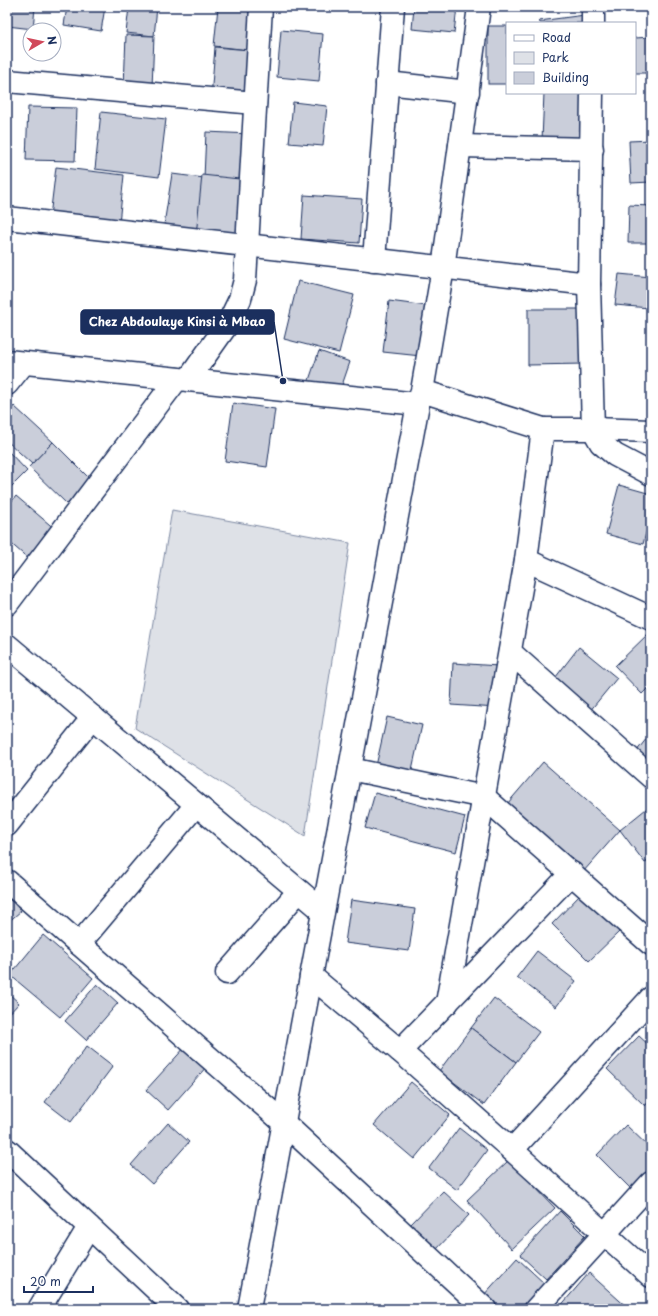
<svg xmlns="http://www.w3.org/2000/svg" width="658" height="1316" viewBox="0 0 658 1316" font-family="'Playpen Sans',sans-serif">
<style>
.green{fill:#dee1e7;stroke:#7c88a2}
.building{fill:#caceda;stroke:#1b2f5e}
.lines{fill:none;stroke-linecap:round;stroke-linejoin:round}
.minor-casing{stroke:#1b2f5e;stroke-width:25}
.minor{stroke:#fff;stroke-width:22}
.leader{fill:none;stroke:#1b2f5e;stroke-width:1.5}
.callout-dot{fill:#1b2f5e;stroke:#fff;stroke-width:1.5}
.callout{fill:#1b2f5e;stroke:#1b2f5e;stroke-width:1.5}
.callout-label{font-size:12px;text-anchor:middle;font-weight:bold;fill:#fff}
</style>
<rect width="100%" height="100%" fill="#fff"/>
<filter id="ink" filterUnits="userSpaceOnUse"><feTurbulence type="fractalNoise" baseFrequency=".025" numOctaves="2"/><feDisplacementMap in="SourceGraphic" scale="8" xChannelSelector="R" yChannelSelector="G"/><feConvolveMatrix kernelMatrix="1 2 1 2 8 2 1 2 1" color-interpolation-filters="sRGB"/></filter>
<g filter="url(#ink)">
<polygon class="green" points="172,510 350,543 305,836 135,728"/>
<g class="building">
<polygon points="7,7 35,7 33,29 7,26"/>
<polygon points="67,7 105,7 101,31 64,25"/>
<polygon points="129,7 157,7 154,36 126,33"/>
<polygon points="218,7 253,7 249,50 214,46"/>
<polygon points="414,7 457,7 454,33 412,29"/>
<polygon points="585,15 586,23 540,23 539,21"/>
<rect x="488" y="26" width="19" height="58"/>
<polygon points="281,30 323,34 319,81 277,77"/>
<polygon points="126,35 154,36 152,88 124,87"/>
<polygon points="651,37 651,73 635,73 635,38"/>
<polygon points="215,47 249,50 246,101 211,98"/>
<polygon points="544,93 586,93 585,141 542,140"/>
<polygon points="293,102 327,106 323,146 289,143"/>
<polygon points="28,107 77,108 75,161 26,160"/>
<polygon points="101,112 166,119 159,177 95,169"/>
<polygon points="206,132 251,134 249,180 204,178"/>
<polygon points="651,140 651,182 631,183 629,141"/>
<polygon points="56,167 124,175 118,233 49,225"/>
<polygon points="172,174 204,178 196,236 163,231"/>
<polygon points="202,175 249,180 243,241 196,236"/>
<polygon points="304,195 362,199 359,243 301,239"/>
<polygon points="629,205 651,206 651,243 628,243"/>
<polygon points="619,274 651,277 649,308 615,305"/>
<polygon points="298,281 354,295 339,353 284,339"/>
<polygon points="389,301 427,306 421,356 383,352"/>
<polygon points="528,309 583,309 584,364 528,365"/>
<polygon points="319,351 350,362 340,391 308,383"/>
<polygon points="233,403 275,409 267,467 225,461"/>
<polygon points="14,406 53,442 32,464 7,441 7,414"/>
<polygon points="53,442 91,480 67,504 29,467"/>
<polygon points="7,450 27,471 7,491"/>
<polygon points="619,485 651,494 651,514 643,544 606,534"/>
<polygon points="16,496 56,530 31,561 7,540 7,507"/>
<polygon points="651,631 651,685 642,694 615,666"/>
<polygon points="579,647 617,678 589,712 552,682"/>
<polygon points="453,663 499,666 497,708 451,705"/>
<polygon points="387,717 422,725 411,774 376,766"/>
<polygon points="651,733 651,765 636,752"/>
<polygon points="543,762 620,830 583,872 507,804"/>
<polygon points="375,793 465,817 456,852 365,828"/>
<polygon points="651,805 651,859 645,863 620,830"/>
<polygon points="581,894 619,932 589,961 552,924"/>
<polygon points="7,896 21,911 7,923"/>
<polygon points="351,900 415,909 409,951 345,943"/>
<polygon points="43,935 93,978 60,1017 10,975"/>
<polygon points="537,951 576,981 556,1007 517,977"/>
<polygon points="97,984 118,1003 86,1040 65,1021"/>
<polygon points="7,992 19,1003 7,1016"/>
<polygon points="494,998 539,1032 516,1062 471,1028"/>
<polygon points="471,1028 516,1062 484,1105 439,1071"/>
<polygon points="639,1036 651,1047 651,1099 645,1106 607,1069"/>
<polygon points="187,1045 208,1065 168,1110 146,1090"/>
<polygon points="87,1046 113,1066 71,1122 45,1102"/>
<polygon points="411,1082 450,1115 414,1159 374,1125"/>
<polygon points="168,1123 189,1142 152,1184 131,1165"/>
<polygon points="626,1125 651,1149 651,1181 637,1195 597,1155"/>
<polygon points="459,1128 487,1150 457,1190 429,1168"/>
<polygon points="509,1160 555,1208 512,1249 467,1200"/>
<polygon points="443,1191 469,1215 436,1250 410,1225"/>
<polygon points="560,1211 585,1236 546,1279 520,1255"/>
<polygon points="517,1258 546,1285 524,1309 497,1309 483,1296"/>
<polygon points="589,1273 629,1309 558,1309"/>
</g>
<g class="lines">
<defs>
<g id="minor">
<polyline points="593,23 593,7"/>
<polyline points="7,81 255,103"/>
<polyline points="387,83 468,92"/>
<polyline points="592,93 589,284 593,429 601,443 615,455 651,474"/>
<polyline points="460,146 592,149"/>
<polyline points="7,218 589,284"/>
<polyline points="374,260 393,7"/>
<polyline points="7,361 418,404"/>
<polyline points="188,380 229,322 240,299 245,280 261,7"/>
<polyline points="7,384 24,363"/>
<polyline points="422,391 543,429 593,429 651,431"/>
<polyline points="526,560 651,618"/>
<polyline points="7,604 177,379"/>
<polyline points="7,645 323,911"/>
<polyline points="510,652 651,777"/>
<polyline points="350,769 484,797 651,944"/>
<polyline points="7,825 93,717"/>
<polyline points="7,881 283,1122 485,1309"/>
<polyline points="79,944 196,805"/>
<polyline points="227,973 299,891"/>
<polyline points="311,976 400,1051 512,1150 651,1276"/>
<polyline points="447,1003 526,560 543,429"/>
<polyline points="400,1051 572,873"/>
<polyline points="7,1150 177,1309"/>
<polyline points="512,1150 651,998"/>
<polyline points="39,1309 89,1227"/>
<polyline points="249,1309 418,404 422,391 443,268 479,7"/>
<polyline points="536,1309 651,1183"/>
</g>
</defs>
<use href="#minor" class="minor-casing"/>
<use href="#minor" class="minor"/>
</g>
</g>
<path class="leader" d="M283 381L274 322"/>
<circle class="callout-dot" cx="283" cy="381" r="4"/>
<rect class="callout" x="81" y="310" width="193" height="24" rx="4"/>
<g class="callout-label">
<text x="177" y="326">Chez Abdoulaye Kinsi à Mbao</text>
</g>
<rect width="658" height="1316" fill="none" stroke="#fff" stroke-width="24"/>
<rect x="12" y="12" width="634" height="1292" fill="none" stroke="#1b2f5e" stroke-width="1.5" filter="url(#ink)"/>
<rect x="506" y="22" width="130" height="72" fill="#ffffff" stroke="#a4acbf"/>
<rect x="514" y="35" width="20" height="6" fill="#ffffff" stroke="#a4acbf"/>
<text x="542" y="42" font-size="12" fill="#1b2f5e">Road</text>
<rect x="514" y="52" width="20" height="12" fill="#dee1e7" stroke="#a4acbf"/>
<text x="542" y="62" font-size="12" fill="#1b2f5e">Park</text>
<rect x="514" y="72" width="20" height="12" fill="#caceda" stroke="#a4acbf"/>
<text x="542" y="82" font-size="12" fill="#1b2f5e">Building</text>
<g transform="translate(42 42) rotate(81)"><circle r="19" fill="#ffffff" stroke="#a4acbf"/>
<path d="M0-3L7 15L0 10L-7 15Z" fill="#d1495b"/>
<text y="-6" font-size="11" font-weight="bold" text-anchor="middle" fill="#1b2f5e">N</text>
</g>
<path d="M24 1286v6h69v-6" fill="none" stroke="#1b2f5e" stroke-width="2"/>
<text x="30" y="1286" font-size="12" fill="#1b2f5e" stroke="#ffffff" stroke-width="3" paint-order="stroke">20 m</text>
</svg>
